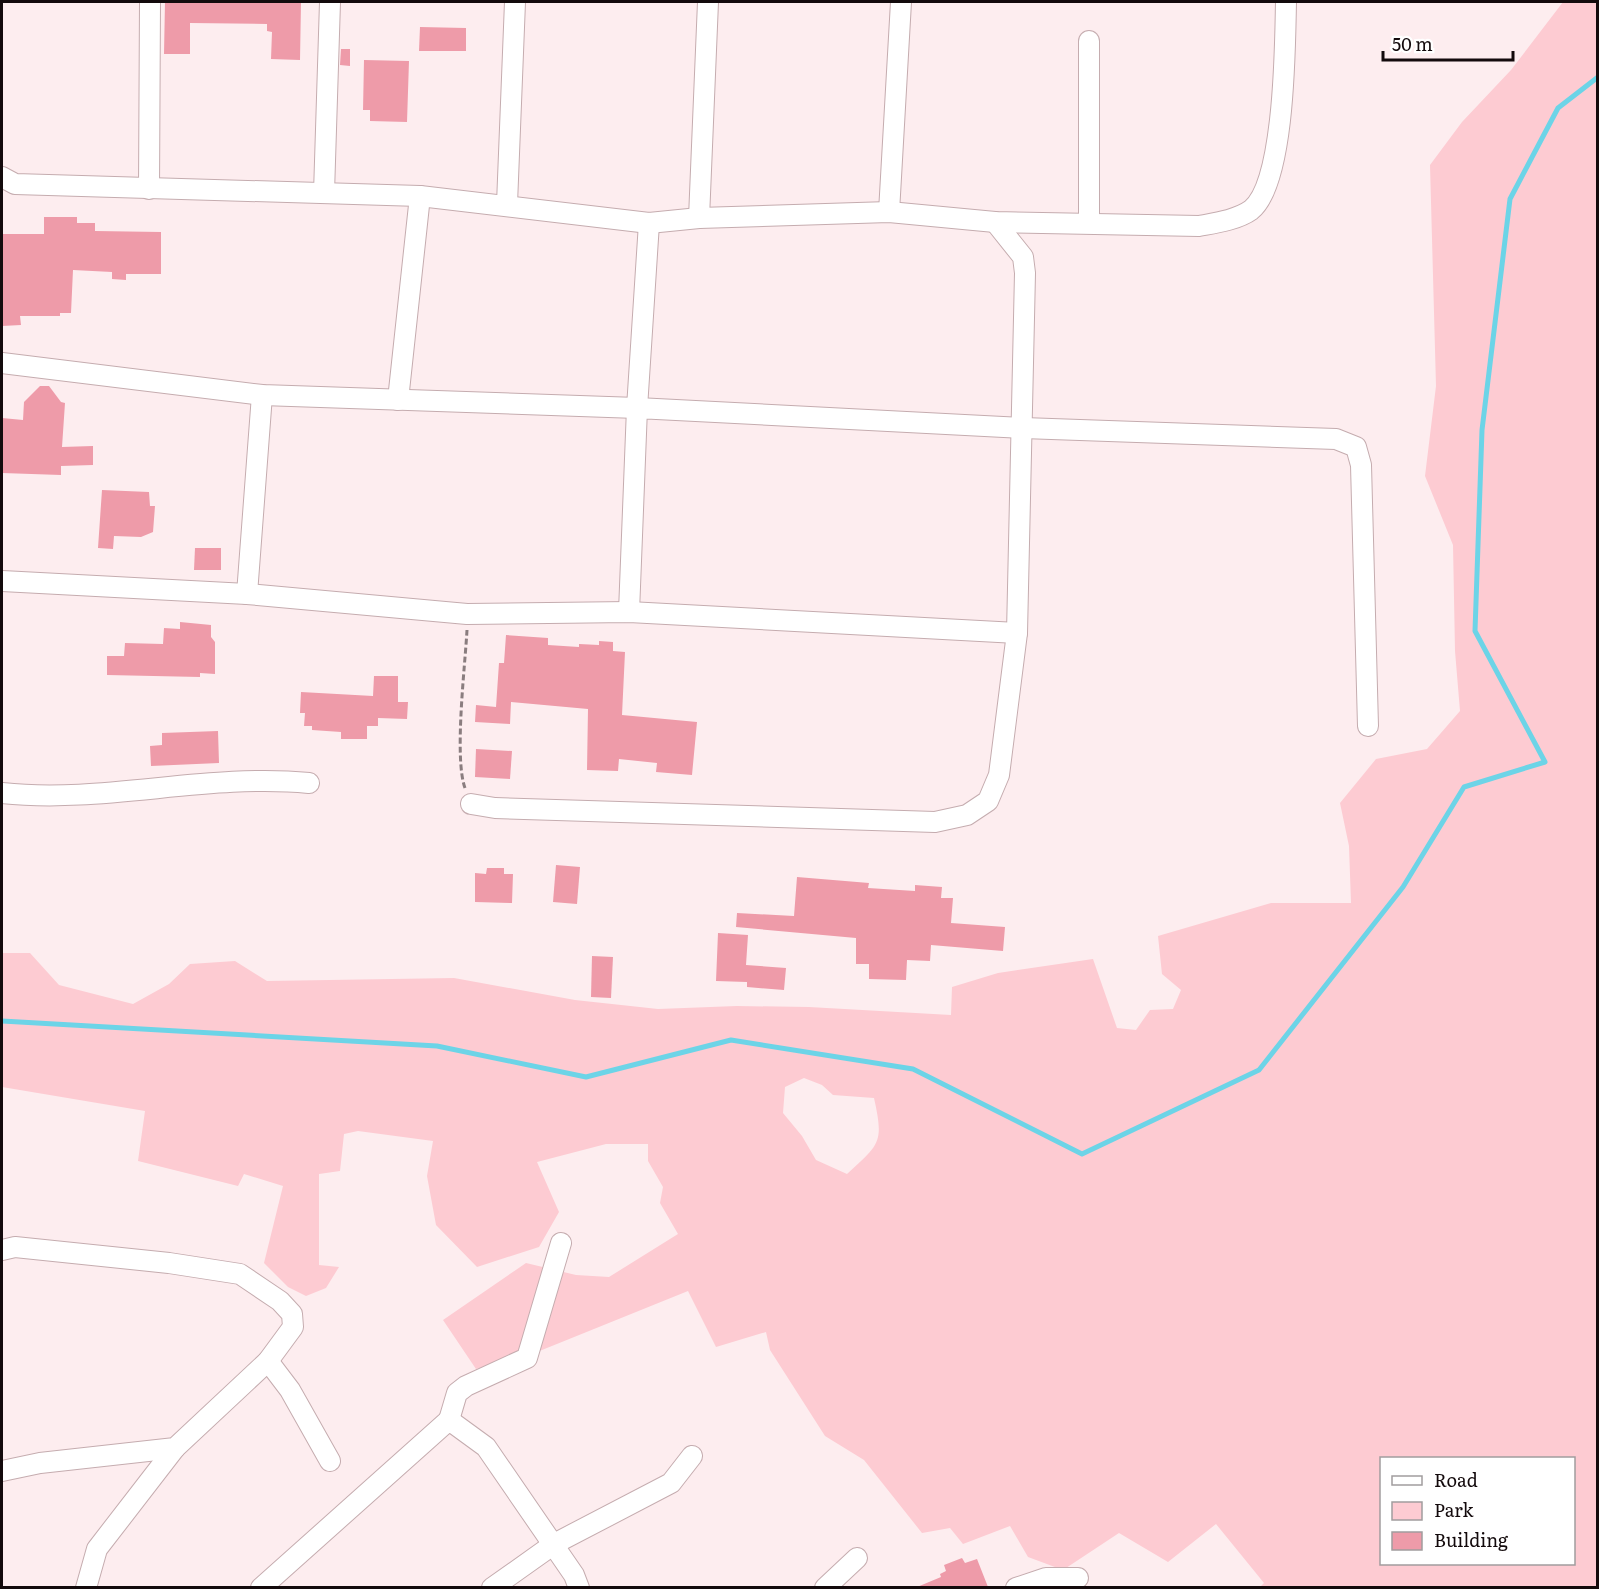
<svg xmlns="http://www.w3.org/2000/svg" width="1599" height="1589" viewBox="0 0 1599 1589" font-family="Literata,serif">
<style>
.green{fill:#fdcbd2;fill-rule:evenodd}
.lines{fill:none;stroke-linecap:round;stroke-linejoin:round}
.stream{stroke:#6cd4e7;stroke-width:5}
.building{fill:#ee9ba9}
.street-casing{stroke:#c5acaf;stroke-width:22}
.path{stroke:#8a7d7f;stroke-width:3;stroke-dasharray:6 3;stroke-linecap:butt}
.street{stroke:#fff;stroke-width:20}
</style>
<rect width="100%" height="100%" fill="#fdedef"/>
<path class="green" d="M1563,2H1597V1587H1260L1264,1583L1216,1524L1168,1562L1119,1533L1063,1570L1028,1557L1010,1526L963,1544L950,1528L922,1533L864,1460L825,1436L770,1350L766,1332L716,1347L688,1291L542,1350L476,1369L443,1320L526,1263L576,1275L609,1277L678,1234L660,1203L663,1187L648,1161V1144H606L537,1162L559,1212L539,1247L477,1267L436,1225L427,1176L433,1141L358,1131L344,1134L340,1171L319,1174V1265L339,1267L326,1288L306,1296L288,1287L264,1263L283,1186L244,1174L238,1186L138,1161L145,1111L2,1087V953H30L59,985L133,1004L169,984L190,964L235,961L267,981L454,978L575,1000L658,1009L737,1006L809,1007L951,1015L952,987L998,973L1093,959L1117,1028L1136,1030L1150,1010L1173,1009L1181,990L1162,974L1158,936L1271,903H1351L1349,846L1340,803L1376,759L1427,749L1460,711L1455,651L1453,545L1425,476L1436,386L1430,165L1462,122L1511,70ZM804,1078L822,1085L833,1095L874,1098C884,1143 880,1144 847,1174L816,1160L802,1136L783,1113L785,1087ZM1382,1458H1574V1564H1382Z"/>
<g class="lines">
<polyline class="stream" points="2,1021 437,1046 586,1077 731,1040 913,1069 1082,1154 1259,1070 1403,887 1464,787 1545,762 1475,631 1482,430 1510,199 1558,108 1598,77"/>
</g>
<g class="building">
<polygon points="165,2 301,2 300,60 271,59 272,32 267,31 267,24 190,23 190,54 164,54"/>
<polygon points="420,27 466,28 466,51 419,51"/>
<polygon points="341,49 350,49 350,66 340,65"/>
<polygon points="364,60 409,61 407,122 370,121 370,110 363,110"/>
<polygon points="44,217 77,217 77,223 95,223 95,231 161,232 161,274 126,274 126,280 112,279 112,272 73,270 71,313 60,313 60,316 20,316 21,325 2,326 2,234 44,234"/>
<polygon points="40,386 49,386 61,402 65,403 62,447 93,446 93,465 61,466 61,475 2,473 2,418 23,420 24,402"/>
<polygon points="102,490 149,492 150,506 155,506 153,532 141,537 114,536 113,549 98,548"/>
<polygon points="195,548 221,548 221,570 194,570"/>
<polygon points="180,622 211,625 211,637 215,642 215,674 200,673 200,677 107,675 107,656 124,656 125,643 163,644 164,628 180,629"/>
<polygon points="506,635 548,638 548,645 579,647 579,644 599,645 599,641 613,642 613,651 625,652 622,715 697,722 692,775 656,772 657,763 619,759 618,771 587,770 588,709 511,702 510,724 475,722 476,705 496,707 499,663 504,663"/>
<polygon points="374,676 398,676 398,702 408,702 407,719 378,718 378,726 367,726 367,739 341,739 341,732 312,730 312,726 304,726 305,713 300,713 301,692 373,696"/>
<polygon points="218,731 219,763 151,766 150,746 162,745 162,733"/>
<polygon points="476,749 512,751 510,779 475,777"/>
<polygon points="556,865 580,867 577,904 553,902"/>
<polygon points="487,868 504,868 504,874 513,874 512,903 475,902 475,873 486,874"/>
<polygon points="797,877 869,883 868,888 915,891 915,885 942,887 941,898 953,898 951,923 1005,927 1003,951 931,945 930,961 907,960 906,980 869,979 869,964 856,964 856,938 736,927 737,913 794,916"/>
<polygon points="718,933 748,935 746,965 786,968 784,990 747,987 747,982 716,981"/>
<polygon points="592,956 613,957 611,998 591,997"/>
<polygon points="962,1558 965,1563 977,1559 988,1587 917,1587 941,1577 940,1574 946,1571 944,1565"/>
</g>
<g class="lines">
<defs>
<g id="street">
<path d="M2,177L15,184L420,196L649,223L699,218L889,212L995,222L1199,226C1215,223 1237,220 1251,210C1285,183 1285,45 1286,2"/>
<polyline points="149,189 150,2"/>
<polyline points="324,193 330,2"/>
<polyline points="507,204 515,2"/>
<polyline points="889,212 901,2"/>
<polyline points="699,218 708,2"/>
<polyline points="1089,223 1089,41"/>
<polyline points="2,363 262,395 637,408 649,223"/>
<polyline points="398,400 420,196"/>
<polyline points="2,581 247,594 467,614 629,612 1017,633"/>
<polyline points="247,594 262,395"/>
<polyline points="629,612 637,408 1023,428 1336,439 1356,447 1361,465 1368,726"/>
<path d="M2,793C104,804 206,773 309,783"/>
<polyline points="471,804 495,808 935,822 967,815 988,801 999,775 1017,633 1025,273 1023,257 995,222"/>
<polyline points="2,1250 15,1247 169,1263 240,1274 280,1301 292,1314 293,1327 268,1361 175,1448 40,1463 2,1471"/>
<polyline points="268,1361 290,1390 330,1461"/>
<polyline points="449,1420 457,1393 466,1386 527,1358 561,1243"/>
<polyline points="86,1588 97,1549 175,1448"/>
<polyline points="261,1588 449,1420 486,1447 574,1575 579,1588"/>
<polyline points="492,1588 554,1544 671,1483 692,1456"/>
<polyline points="825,1588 857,1558"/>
<polyline points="1016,1588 1046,1578 1078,1578"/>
</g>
</defs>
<use href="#street" class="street-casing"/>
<path class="path" d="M465,788C454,758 465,667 467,630"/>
<use href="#street" class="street"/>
</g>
<rect width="1599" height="1589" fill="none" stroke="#130a0c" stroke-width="6"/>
<rect x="1380" y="1457" width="195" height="108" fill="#ffffff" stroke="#a19d9e" stroke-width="1.5"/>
<rect x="1392" y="1476" width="30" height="9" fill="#ffffff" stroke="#a19d9e" stroke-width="1.5"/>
<text x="1434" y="1487" font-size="18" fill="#130a0c">Road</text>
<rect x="1392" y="1502" width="30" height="18" fill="#fdcbd2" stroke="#a19d9e" stroke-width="1.5"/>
<text x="1434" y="1517" font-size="18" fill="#130a0c">Park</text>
<rect x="1392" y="1532" width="30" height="18" fill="#ee9ba9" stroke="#a19d9e" stroke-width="1.5"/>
<text x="1434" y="1547" font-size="18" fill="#130a0c">Building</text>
<path d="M1383 51v9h130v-9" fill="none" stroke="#130a0c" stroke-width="3"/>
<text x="1392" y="51" font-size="18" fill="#130a0c" stroke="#ffffff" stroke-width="4.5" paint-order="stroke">50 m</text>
</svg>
